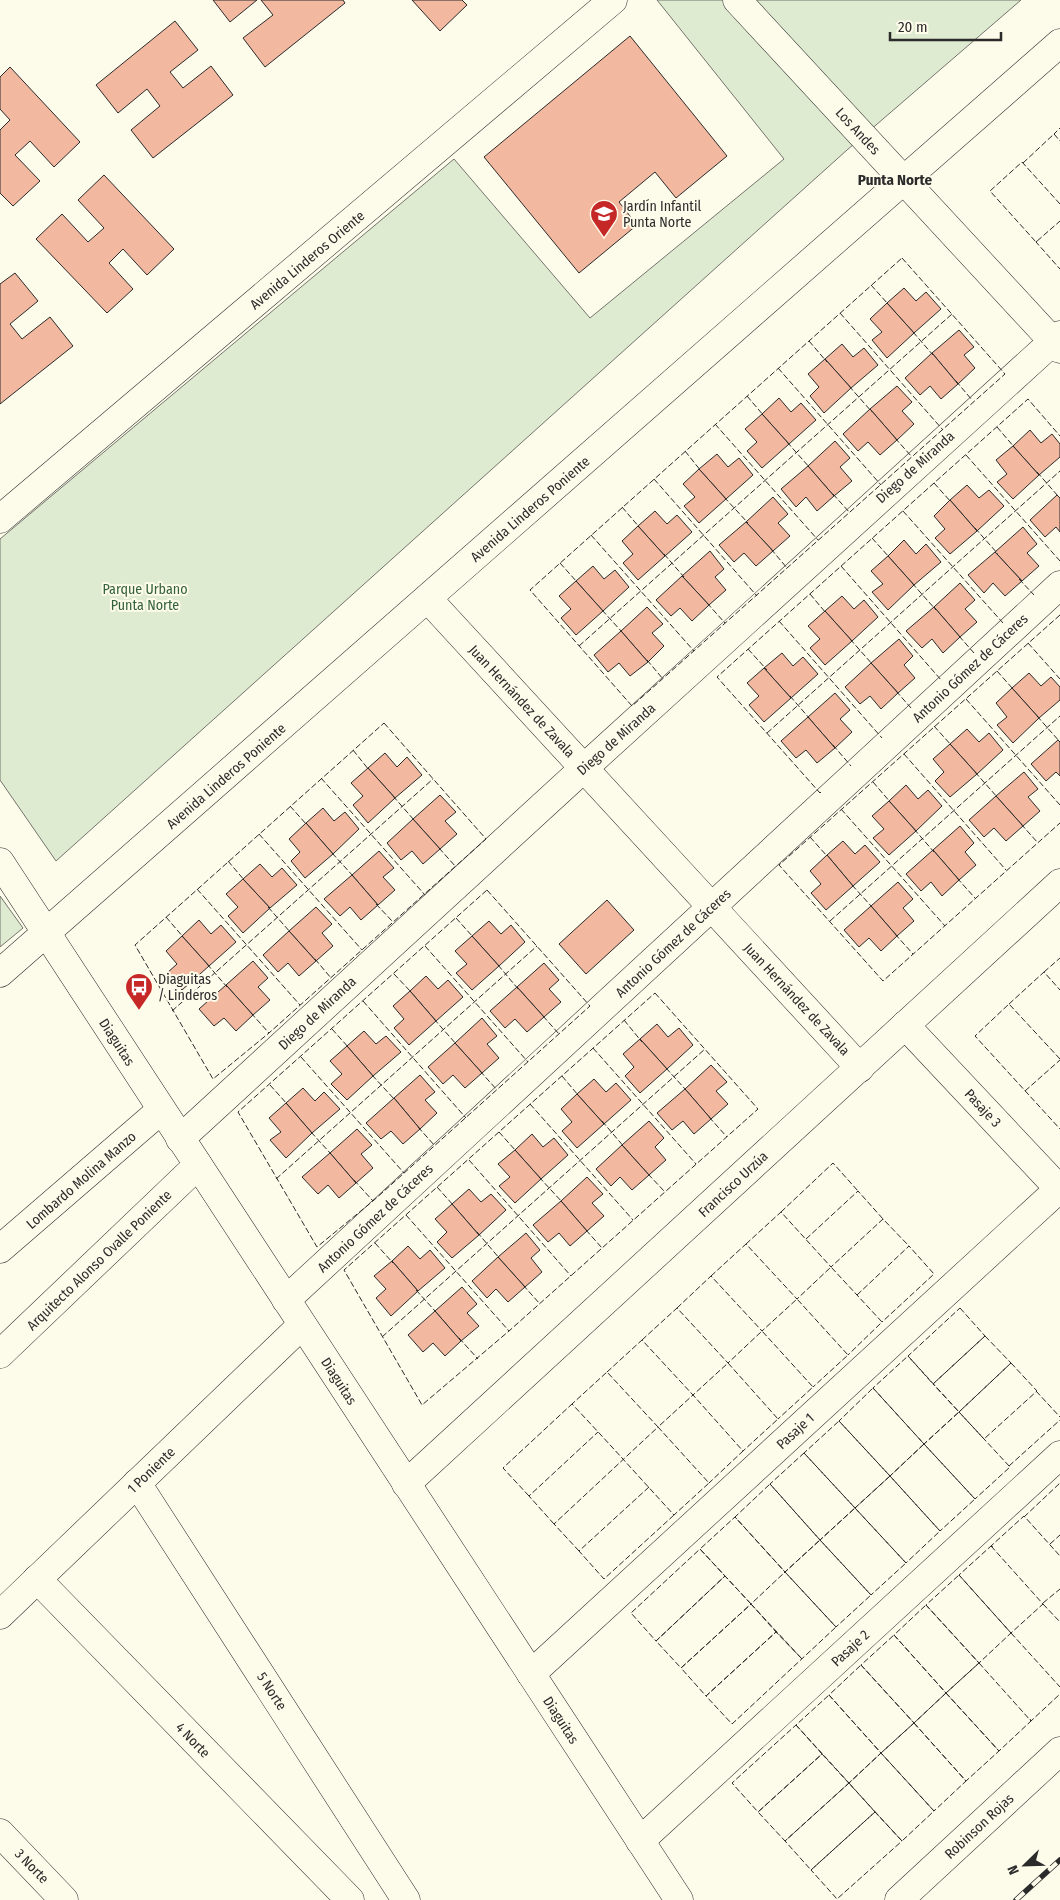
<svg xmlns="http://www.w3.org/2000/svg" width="1060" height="1900" viewBox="0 0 1060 1900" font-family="'Fira Sans Condensed',sans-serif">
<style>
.green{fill:#deebd1;stroke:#74746e}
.building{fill:#f2b8a0;stroke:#2b2b2b}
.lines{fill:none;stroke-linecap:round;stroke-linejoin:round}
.minor-casing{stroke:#2b2b2b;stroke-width:29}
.minor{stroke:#fdfbea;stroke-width:28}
.rail-casing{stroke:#2b2b2b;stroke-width:5.5}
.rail{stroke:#fdfbea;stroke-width:4;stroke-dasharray:11;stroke-linecap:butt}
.fence{stroke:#2b2b2b;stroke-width:1;stroke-dasharray:6 2.5;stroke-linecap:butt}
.labels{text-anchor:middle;stroke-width:4;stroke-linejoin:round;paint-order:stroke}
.street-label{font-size:14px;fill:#2b2b2b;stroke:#fdfbea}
.poi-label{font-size:14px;fill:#2b2b2b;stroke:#fdfbea;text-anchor:start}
.park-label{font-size:14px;fill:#34623c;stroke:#fdfbea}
.neighbourhood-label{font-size:15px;font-weight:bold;fill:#2b2b2b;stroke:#fdfbea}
</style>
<rect width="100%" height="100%" fill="#fdfbea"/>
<g class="green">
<polygon points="657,0 1021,0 847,150 56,861 0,780 0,539 454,159 590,318 784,159"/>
<polygon points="0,896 23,928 0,947"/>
</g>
<g class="building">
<polygon points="213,0 257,0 230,22"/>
<polygon points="261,0 343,0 345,3 265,67 243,38 273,15"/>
<polygon points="412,0 462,0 467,5 440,31"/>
<polygon points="175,21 198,50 170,72 183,88 211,66 233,95 153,158 131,130 160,106 147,89 118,113 96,85"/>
<polygon points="630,36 727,156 676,198 655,172 619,202 637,225 579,273 484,157"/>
<polygon points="10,67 80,142 54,167 30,141 15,155 40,181 13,206 0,193 0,130 10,120 0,109 0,77"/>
<polygon points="104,175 174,249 147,275 123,249 109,263 133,289 107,313 36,239 62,214 88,242 104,228 78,200"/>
<polygon points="15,273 38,301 10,324 22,339 50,317 73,346 0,404 0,284"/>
<polygon points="904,288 916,301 926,292 941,309 914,333 887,303"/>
<polygon points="887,303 914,333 887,358 872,340 882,332 870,319"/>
<polygon points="959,330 974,347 964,355 975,368 958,384 932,353"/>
<polygon points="842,344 853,357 864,348 878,365 851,388 825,359"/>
<polygon points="932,353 958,384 941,399 930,386 920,395 905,378"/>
<polygon points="825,359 851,388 824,413 810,396 819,387 808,374"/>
<polygon points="897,386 912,402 902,411 914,424 897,440 870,409"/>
<polygon points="779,398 791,412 801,403 816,420 789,444 762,414"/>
<polygon points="870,409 897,440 880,455 868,442 858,451 843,434"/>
<polygon points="762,414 789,444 762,468 747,451 757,442 745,429"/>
<polygon points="1030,430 1041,443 1052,434 1060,444 1060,457 1039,475 1013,446"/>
<polygon points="835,441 850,458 840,467 852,481 834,496 808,466"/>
<polygon points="1013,446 1039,475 1013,499 997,482 1007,474 996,460"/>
<polygon points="717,454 728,467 739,458 753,475 726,499 699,469"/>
<polygon points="808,466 834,496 817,511 806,497 796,507 781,489"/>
<polygon points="699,469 726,499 699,523 684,506 695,497 683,484"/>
<polygon points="967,485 979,498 989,490 1004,506 977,531 950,500"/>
<polygon points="1057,495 1060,498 1060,532 1056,527 1045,537 1030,520"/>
<polygon points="773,497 788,514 778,523 790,536 773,551 746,522"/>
<polygon points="950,500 977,531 950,554 935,538 945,529 934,516"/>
<polygon points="655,511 667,524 677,515 692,532 665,556 638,526"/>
<polygon points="746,522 773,551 756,566 744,553 734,562 719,545"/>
<polygon points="638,526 665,556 638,580 623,563 633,554 622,541"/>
<polygon points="1023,527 1037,544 1027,553 1039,566 1022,581 995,552"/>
<polygon points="904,540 916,554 926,544 941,562 914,585 888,556"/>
<polygon points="710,551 724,569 715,577 726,590 709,605 682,576"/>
<polygon points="995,552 1022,581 1005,596 993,583 984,593 968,575"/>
<polygon points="888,556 914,585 888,610 872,592 883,584 871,571"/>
<polygon points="593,566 604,579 615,570 629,587 603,611 576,581"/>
<polygon points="682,576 709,605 692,621 680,608 671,616 656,600"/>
<polygon points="576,581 603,611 576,635 561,618 571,609 559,596"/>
<polygon points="960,583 975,600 965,609 977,622 960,637 934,607"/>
<polygon points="842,596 854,609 864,600 878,617 852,641 825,611"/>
<polygon points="647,607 663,624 652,633 664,646 648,662 621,631"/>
<polygon points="934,607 960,637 943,653 932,639 922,648 906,631"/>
<polygon points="825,611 852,641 825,665 810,648 820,639 808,626"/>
<polygon points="621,631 648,662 630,676 619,663 608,672 594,655"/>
<polygon points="899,639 913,656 904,665 915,678 898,693 871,663"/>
<polygon points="782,653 793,666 803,657 818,674 791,698 764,668"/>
<polygon points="871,663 898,693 881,709 870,696 860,704 845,687"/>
<polygon points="764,668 791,698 764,722 749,705 759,696 747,683"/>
<polygon points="1029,673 1041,686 1051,677 1060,687 1060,700 1039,718 1012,688"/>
<polygon points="1012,688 1039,718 1013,743 997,725 1007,717 996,703"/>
<polygon points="835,693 850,710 840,719 852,732 835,748 808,717"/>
<polygon points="808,717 835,748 817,763 806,750 796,758 781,741"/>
<polygon points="967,729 979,742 989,733 1003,750 977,774 950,744"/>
<polygon points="1058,740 1060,742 1060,776 1056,772 1046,781 1031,764"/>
<polygon points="950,744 977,774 950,797 935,781 944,772 933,759"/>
<polygon points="385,753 397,767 407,757 422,775 395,798 368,768"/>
<polygon points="368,768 395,798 368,823 353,805 363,796 351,783"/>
<polygon points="1024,772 1038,789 1028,797 1040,811 1023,826 996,796"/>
<polygon points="906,785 918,799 928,790 942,806 916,831 889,801"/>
<polygon points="440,795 456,812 445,821 457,834 440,849 413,819"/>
<polygon points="996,796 1023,826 1006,841 994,828 984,837 969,820"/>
<polygon points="889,801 916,831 889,855 873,838 884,829 872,816"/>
<polygon points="323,808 334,821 345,812 359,829 333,854 306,823"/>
<polygon points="413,819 440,849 423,864 412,851 401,860 387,843"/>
<polygon points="306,823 333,854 305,878 291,861 300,852 289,839"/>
<polygon points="960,826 974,843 965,852 976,865 959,880 933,850"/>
<polygon points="843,841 855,854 865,845 880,862 853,886 827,855"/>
<polygon points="933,850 959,880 942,896 931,882 921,891 906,874"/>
<polygon points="379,851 394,868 383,877 395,890 378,905 352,875"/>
<polygon points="827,855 853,886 826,910 811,893 821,884 810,871"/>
<polygon points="260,864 272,877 282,868 297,885 270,908 243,879"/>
<polygon points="352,875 378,905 361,920 350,907 340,916 324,899"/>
<polygon points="243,879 270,908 243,933 228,916 238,907 226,894"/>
<polygon points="898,882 913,899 903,908 914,921 897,936 871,906"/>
<polygon points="607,900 634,930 586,974 559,944"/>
<polygon points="871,906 897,936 881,951 869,938 859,947 844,930"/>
<polygon points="316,907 332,924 322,933 333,946 316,961 289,931"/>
<polygon points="199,920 211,934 221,925 236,942 209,966 182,936"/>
<polygon points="489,921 501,934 511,925 525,942 499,966 472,936"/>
<polygon points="289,931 316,961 299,976 288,963 278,972 263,955"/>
<polygon points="182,936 209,966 182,990 167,973 177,964 166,951"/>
<polygon points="472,936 499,966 472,990 456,973 467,964 455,951"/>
<polygon points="253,961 268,978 258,987 270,1000 253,1015 226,985"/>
<polygon points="544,963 559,980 549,989 561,1002 544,1017 517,987"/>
<polygon points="426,976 438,989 448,980 463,997 436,1021 410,991"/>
<polygon points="226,985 253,1015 236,1031 224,1018 214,1026 199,1009"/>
<polygon points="517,987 544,1017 527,1032 515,1019 505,1028 490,1011"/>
<polygon points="410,991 436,1021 409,1045 394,1028 404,1019 393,1006"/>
<polygon points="482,1018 497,1036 487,1044 499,1058 482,1073 455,1043"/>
<polygon points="657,1024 668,1037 679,1028 693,1045 667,1069 640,1039"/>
<polygon points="364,1031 376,1044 386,1036 401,1052 373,1076 347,1046"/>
<polygon points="640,1039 667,1069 640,1093 625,1076 634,1067 623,1054"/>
<polygon points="455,1043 482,1073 465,1088 453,1075 443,1084 428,1067"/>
<polygon points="347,1046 373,1076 347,1100 331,1084 342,1074 330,1061"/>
<polygon points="711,1065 727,1082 716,1091 728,1104 711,1119 685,1089"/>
<polygon points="420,1075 435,1092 425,1100 437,1113 420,1129 394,1098"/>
<polygon points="594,1079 606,1092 616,1083 631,1100 604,1124 577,1094"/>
<polygon points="303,1088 315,1101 324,1092 340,1109 312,1133 286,1103"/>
<polygon points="685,1089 711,1119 694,1134 683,1121 672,1130 657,1113"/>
<polygon points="577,1094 604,1124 577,1148 562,1131 572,1122 561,1109"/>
<polygon points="394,1098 420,1129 403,1144 391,1131 381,1139 366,1123"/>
<polygon points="286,1103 312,1133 286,1158 270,1140 281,1132 269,1118"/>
<polygon points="649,1121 664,1138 655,1147 666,1160 649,1175 622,1145"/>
<polygon points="357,1129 372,1145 361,1154 373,1168 356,1183 330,1153"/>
<polygon points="532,1134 543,1147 554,1138 568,1155 541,1179 515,1150"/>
<polygon points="622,1145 649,1175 632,1190 620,1177 611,1186 596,1169"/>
<polygon points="515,1150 541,1179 515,1203 499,1186 510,1177 498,1164"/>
<polygon points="330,1153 356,1183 339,1198 328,1185 318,1194 302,1177"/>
<polygon points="587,1177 603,1194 592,1203 604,1216 587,1231 561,1201"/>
<polygon points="469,1189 481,1202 491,1194 506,1210 479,1235 452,1204"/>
<polygon points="561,1201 587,1231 570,1246 559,1233 548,1242 533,1225"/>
<polygon points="452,1204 479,1235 452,1258 437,1242 447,1232 435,1219"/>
<polygon points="526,1233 540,1250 531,1258 542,1272 525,1287 498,1257"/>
<polygon points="408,1246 420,1259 430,1250 445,1268 418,1291 392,1261"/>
<polygon points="498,1257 525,1287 508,1302 496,1289 487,1298 472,1281"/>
<polygon points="392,1261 418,1291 391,1316 376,1298 386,1289 374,1276"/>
<polygon points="462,1287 477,1304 467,1313 479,1326 461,1341 435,1311"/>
<polygon points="435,1311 461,1341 445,1356 433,1343 423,1352 408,1335"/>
</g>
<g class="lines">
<defs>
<g id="minor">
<polyline points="737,0 1060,349"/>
<polyline points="0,519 613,0"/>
<polyline points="428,599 860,1068"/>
<polyline points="0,862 679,1900"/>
<polyline points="0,973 1060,43"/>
<polyline points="905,1025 1060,1190"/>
<polyline points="180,1139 584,768 1060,335"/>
<polyline points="0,1249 161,1110"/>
<polyline points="286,1300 1060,585"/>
<polyline points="0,1354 198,1165"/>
<polyline points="137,1483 406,1900"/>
<polyline points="406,1484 1060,883"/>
<polyline points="37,1579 350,1900"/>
<polyline points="0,1615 302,1325"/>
<polyline points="531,1674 1060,1188"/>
<polyline points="0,1833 64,1900"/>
<polyline points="640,1841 1060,1455"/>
<polyline points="899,1900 1060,1751"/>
</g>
</defs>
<use href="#minor" class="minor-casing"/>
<use href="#minor" class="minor"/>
<defs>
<polyline id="rail" points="1016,1900 1060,1860"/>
</defs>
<use href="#rail" class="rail-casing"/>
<use href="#rail" class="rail"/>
<g class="fence">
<polyline points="1055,135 1054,134 1060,128"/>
<polyline points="1023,163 1054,134 1060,141"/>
<polyline points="1060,204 1022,162 990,191 1036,242 1060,221"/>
<polyline points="1037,241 1036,242 1060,269"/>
<polygon points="902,258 1005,374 632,706 530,590"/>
<polyline points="871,285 888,304"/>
<polyline points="840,313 943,430"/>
<polyline points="913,332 933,355"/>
<polyline points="809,341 827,362"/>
<polyline points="778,368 881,485"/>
<polyline points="956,381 972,400"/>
<polyline points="849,386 872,412"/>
<polyline points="747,396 764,416"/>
<polyline points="715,424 818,540"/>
<polyline points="997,427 1015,448"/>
<polyline points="895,438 912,457"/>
<polyline points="787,442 810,468"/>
<polyline points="685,451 701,471"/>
<polyline points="966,455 1060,561"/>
<polyline points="1037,472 1058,496"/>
<polyline points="654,479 757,596"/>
<polyline points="934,483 951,502"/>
<polyline points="833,494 850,513"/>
<polyline points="724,497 748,523"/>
<polyline points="622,507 640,528"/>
<polyline points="903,511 1003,623"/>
<polyline points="975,528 998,554"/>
<polyline points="591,535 694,651"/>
<polyline points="872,538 889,557"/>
<polyline points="771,549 787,568"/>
<polyline points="664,554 684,577"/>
<polyline points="560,563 577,582"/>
<polyline points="841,566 942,681"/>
<polyline points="1019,579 1034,595"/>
<polyline points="912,583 936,610"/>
<polyline points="810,594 826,613"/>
<polyline points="707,603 725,623"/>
<polyline points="602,610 622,632"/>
<polyline points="1060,615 779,865 883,981 1060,823"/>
<polyline points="779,621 882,738"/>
<polyline points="959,636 974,653"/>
<polyline points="850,639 873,665"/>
<polyline points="1028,643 1060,679"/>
<polyline points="579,646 952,314"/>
<polyline points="748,649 767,670"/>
<polyline points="647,660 663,679"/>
<polyline points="997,671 1013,689"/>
<polyline points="896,691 911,708"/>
<polyline points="790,696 810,719"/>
<polyline points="966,699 1060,805"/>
<polyline points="1037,716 1060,742"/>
<polygon points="384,723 486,839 269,1033 213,1079 135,945"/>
<polyline points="934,726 952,746"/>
<polyline points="767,733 1060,471"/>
<polyline points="833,745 851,766"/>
<polyline points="353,750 369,770"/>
<polyline points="904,754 1006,870"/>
<polyline points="975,772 998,798"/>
<polyline points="321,778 425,895"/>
<polyline points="873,782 891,803"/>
<polyline points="821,792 820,793 717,677 1028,399 1060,436"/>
<polyline points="393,796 414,820"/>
<polyline points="290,806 307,825"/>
<polyline points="841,809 945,926"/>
<polyline points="1021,824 1038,843"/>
<polyline points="914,829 934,852"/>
<polyline points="259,834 362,950"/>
<polyline points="810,837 827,856"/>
<polyline points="439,848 456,867"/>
<polyline points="332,853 354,877"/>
<polyline points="228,861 245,881"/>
<polyline points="957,878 975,898"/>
<polyline points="852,885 872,907"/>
<polyline points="197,889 300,1005"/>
<polygon points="487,890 590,1006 373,1201 317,1247 238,1112"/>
<polyline points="376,904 393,922"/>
<polyline points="268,907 291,933"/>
<polyline points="166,917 184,938"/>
<polyline points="456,918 473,937"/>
<polyline points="830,921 1060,716"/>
<polyline points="895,934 913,954"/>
<polyline points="425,946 528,1062"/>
<polyline points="315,959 331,978"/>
<polyline points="207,964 227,987"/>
<polyline points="498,965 519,990"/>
<polyline points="1044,972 1060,958"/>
<polyline points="394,974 411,992"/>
<polygon points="655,993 758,1109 509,1331 422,1405 344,1270"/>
<polyline points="363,1001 466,1118"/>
<polyline points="1009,1004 1044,972 1060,990"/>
<polyline points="172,1011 433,779"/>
<polyline points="251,1013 269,1033"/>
<polyline points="543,1016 559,1034"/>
<polyline points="434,1019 457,1045"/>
<polyline points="624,1020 642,1042"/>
<polyline points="332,1029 349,1048"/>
<polyline points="593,1048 696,1164"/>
<polyline points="301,1057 404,1173"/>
<polyline points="1060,1059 1009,1004 975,1036 1060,1129"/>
<polyline points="666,1068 686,1090"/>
<polyline points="480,1071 497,1090"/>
<polyline points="372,1075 395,1100"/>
<polyline points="562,1076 578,1095"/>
<polyline points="270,1085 288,1105"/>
<polyline points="1025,1091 1060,1060"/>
<polyline points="530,1104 633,1220"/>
<polyline points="709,1117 727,1137"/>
<polyline points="602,1121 625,1148"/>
<polyline points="418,1127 435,1146"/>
<polyline points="311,1132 331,1154"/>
<polyline points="499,1132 516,1151"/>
<polyline points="469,1160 571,1276"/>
<polyline points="648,1174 665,1192"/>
<polyline points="539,1177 563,1203"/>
<polyline points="276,1179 537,946"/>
<polyline points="354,1180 373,1201"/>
<polyline points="437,1187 454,1206"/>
<polyline points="781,1212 833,1163 858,1191"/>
<polyline points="406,1215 509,1331"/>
<polyline points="586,1230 602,1248"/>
<polyline points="477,1232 500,1259"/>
<polyline points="806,1239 858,1191 883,1219"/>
<polyline points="375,1243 393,1263"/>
<polyline points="746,1244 781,1212 831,1267 883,1219 909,1246"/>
<polyline points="711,1276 746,1244 797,1299 831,1267 882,1322 848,1355"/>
<polyline points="523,1285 540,1304"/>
<polyline points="416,1290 436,1312"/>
<polyline points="857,1295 909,1246 934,1274 882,1322"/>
<polyline points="677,1308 711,1276 762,1331 797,1299 848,1355 813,1387"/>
<polygon points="960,1308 985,1336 933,1384 908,1356"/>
<polygon points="985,1336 1011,1363 959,1412 933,1384"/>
<polyline points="382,1337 705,1049"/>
<polyline points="459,1338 478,1359"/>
<polyline points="642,1340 677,1308 728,1363 762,1331 813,1387 778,1419"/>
<polygon points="908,1356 959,1412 924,1444 873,1388"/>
<polygon points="1011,1363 1037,1391 984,1439 959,1412"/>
<polyline points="607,1372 642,1340 693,1395 728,1363 778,1419 743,1451"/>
<polygon points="873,1388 924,1444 890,1476 839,1421"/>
<polyline points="1036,1391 1060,1417"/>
<polygon points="959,1412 1010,1467 975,1499 924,1444"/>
<polygon points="839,1421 890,1476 855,1508 804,1453"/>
<polygon points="924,1444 975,1499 940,1531 890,1476"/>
<polygon points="804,1453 855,1508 820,1540 770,1484"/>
<polyline points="1009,1466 1060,1420"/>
<polygon points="890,1476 940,1531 906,1563 855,1508"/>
<polygon points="770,1484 820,1540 785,1572 735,1517"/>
<polyline points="649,1487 579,1551 604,1579 674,1515"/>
<polyline points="529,1496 503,1468 572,1404"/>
<polygon points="855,1508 906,1563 871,1595 820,1540"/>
<polyline points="1024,1517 1060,1483"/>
<polyline points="554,1524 529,1496 598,1432"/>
<polygon points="820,1540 871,1595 836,1627 785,1572"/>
<polyline points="1050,1544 1060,1535"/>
<polygon points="991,1546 1043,1604 1011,1633 959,1575"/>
<polyline points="993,1547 991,1546 1024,1516 1060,1556"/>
<polygon points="700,1549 725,1576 656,1641 631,1613"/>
<path d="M579,1551L554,1524L658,1427L607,1372L572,1404C607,1441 640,1478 674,1515L709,1483L658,1427L693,1395L743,1451L709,1483"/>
<polygon points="959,1575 1011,1633 979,1663 926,1605"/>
<polyline points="1043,1603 1060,1589"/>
<polyline points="751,1604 725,1576 656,1641 681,1668 751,1604"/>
<polyline points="751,1604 700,1549 735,1517 785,1572 784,1573"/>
<polygon points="751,1604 776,1632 706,1696 681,1668"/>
<polyline points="1043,1604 1060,1622"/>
<polygon points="926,1605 979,1663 946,1693 894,1635"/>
<polyline points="1011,1633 1060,1687"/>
<polygon points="894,1635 946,1693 914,1723 861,1665"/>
<polyline points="802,1659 776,1632 706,1696 732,1724 836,1627 785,1572 751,1604 802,1659"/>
<polygon points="979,1663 1031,1721 999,1751 946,1693"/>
<polygon points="861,1665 914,1723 881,1753 829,1695"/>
<polygon points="946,1693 999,1751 966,1781 914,1723"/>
<polygon points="829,1695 881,1753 849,1783 796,1725"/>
<polyline points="1030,1719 1031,1721 1060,1694"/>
<polygon points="914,1723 966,1781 934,1811 881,1753"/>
<polygon points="796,1725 822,1754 758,1812 732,1783"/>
<polyline points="849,1783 785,1841 758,1812 822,1754 902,1841 934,1811 881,1753 849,1783"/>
<polygon points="849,1783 875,1812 811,1870 785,1841"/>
<polygon points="875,1812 902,1841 837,1899 811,1870"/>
</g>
</g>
<defs>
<symbol id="school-pin" viewBox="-11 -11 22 30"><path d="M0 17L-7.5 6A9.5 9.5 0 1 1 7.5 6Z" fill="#c62828" stroke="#fdfbea"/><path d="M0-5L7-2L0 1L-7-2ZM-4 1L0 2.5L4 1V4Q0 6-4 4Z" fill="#fff"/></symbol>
<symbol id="bus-pin" viewBox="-11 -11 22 30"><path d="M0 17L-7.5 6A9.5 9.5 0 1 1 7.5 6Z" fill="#c62828" stroke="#fdfbea"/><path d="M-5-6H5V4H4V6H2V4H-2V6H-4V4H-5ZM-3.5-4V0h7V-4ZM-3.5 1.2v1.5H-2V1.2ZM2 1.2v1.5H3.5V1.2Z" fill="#fff"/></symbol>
</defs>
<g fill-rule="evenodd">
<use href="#school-pin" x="588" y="198" width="32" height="43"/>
<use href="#bus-pin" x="123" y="971" width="32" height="43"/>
</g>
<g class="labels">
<g class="street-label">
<text transform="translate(858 131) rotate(47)" y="5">Los Andes</text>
<text transform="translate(307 260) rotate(-40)" y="5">Avenida Linderos Oriente</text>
<text transform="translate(915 467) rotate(-42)" y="5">Diego de Miranda</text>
<text transform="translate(530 509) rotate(-41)" y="5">Avenida Linderos Poniente</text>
<text transform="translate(970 668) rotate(-43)" y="5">Antonio Gómez de Cáceres</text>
<text transform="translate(522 701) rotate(47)" y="5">Juan Hernández de Zavala</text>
<text transform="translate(616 739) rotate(-42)" y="5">Diego de Miranda</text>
<text transform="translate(226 776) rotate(-41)" y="5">Avenida Linderos Poniente</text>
<text transform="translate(673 943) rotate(-43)" y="5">Antonio Gómez de Cáceres</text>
<text transform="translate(797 999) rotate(47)" y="5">Juan Hernández de Zavala</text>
<text transform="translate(317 1013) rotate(-43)" y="5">Diego de Miranda</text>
<text transform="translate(117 1042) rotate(57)" y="5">Diaguitas</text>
<text transform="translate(983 1108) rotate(47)" y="5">Pasaje 3</text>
<text transform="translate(81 1180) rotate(-41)" y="5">Lombardo Molina Manzo</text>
<text transform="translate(733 1184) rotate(-43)" y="5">Francisco Urzúa</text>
<text transform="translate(375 1218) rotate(-43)" y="5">Antonio Gómez de Cáceres</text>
<text transform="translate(99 1260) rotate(-44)" y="5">Arquitecto Alonso Ovalle Poniente</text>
<text transform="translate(339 1381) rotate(57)" y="5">Diaguitas</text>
<text transform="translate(795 1431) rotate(-43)" y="5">Pasaje 1</text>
<text transform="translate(151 1470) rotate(-44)" y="5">1 Poniente</text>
<text transform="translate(850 1648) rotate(-43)" y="5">Pasaje 2</text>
<text transform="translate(272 1691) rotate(57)" y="5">5 Norte</text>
<text transform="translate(561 1720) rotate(57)" y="5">Diaguitas</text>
<text transform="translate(193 1740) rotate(46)" y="5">4 Norte</text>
<text transform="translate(979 1826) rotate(-43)" y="5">Robinson Rojas</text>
<text transform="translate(32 1866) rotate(46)" y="5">3 Norte</text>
</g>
<g class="poi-label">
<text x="623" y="211">Jardín Infantil<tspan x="623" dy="16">Punta Norte</tspan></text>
<text x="158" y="984">Diaguitas<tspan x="158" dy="16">/ Linderos</tspan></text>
</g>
<g class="park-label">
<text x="145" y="594">Parque Urbano<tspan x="145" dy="16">Punta Norte</tspan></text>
</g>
<g class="neighbourhood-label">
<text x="895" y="185">Punta Norte</text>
</g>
</g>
<g transform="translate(1025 1865) rotate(247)" stroke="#fdfbea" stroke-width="4" paint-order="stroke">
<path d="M0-4L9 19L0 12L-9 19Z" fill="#2b2b2b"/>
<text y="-8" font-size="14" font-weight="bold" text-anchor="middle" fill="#2b2b2b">N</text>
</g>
<path d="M890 32v8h111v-8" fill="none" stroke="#2b2b2b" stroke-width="2.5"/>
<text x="898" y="32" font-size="15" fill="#2b2b2b" stroke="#fdfbea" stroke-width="4" paint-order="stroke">20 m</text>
</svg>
